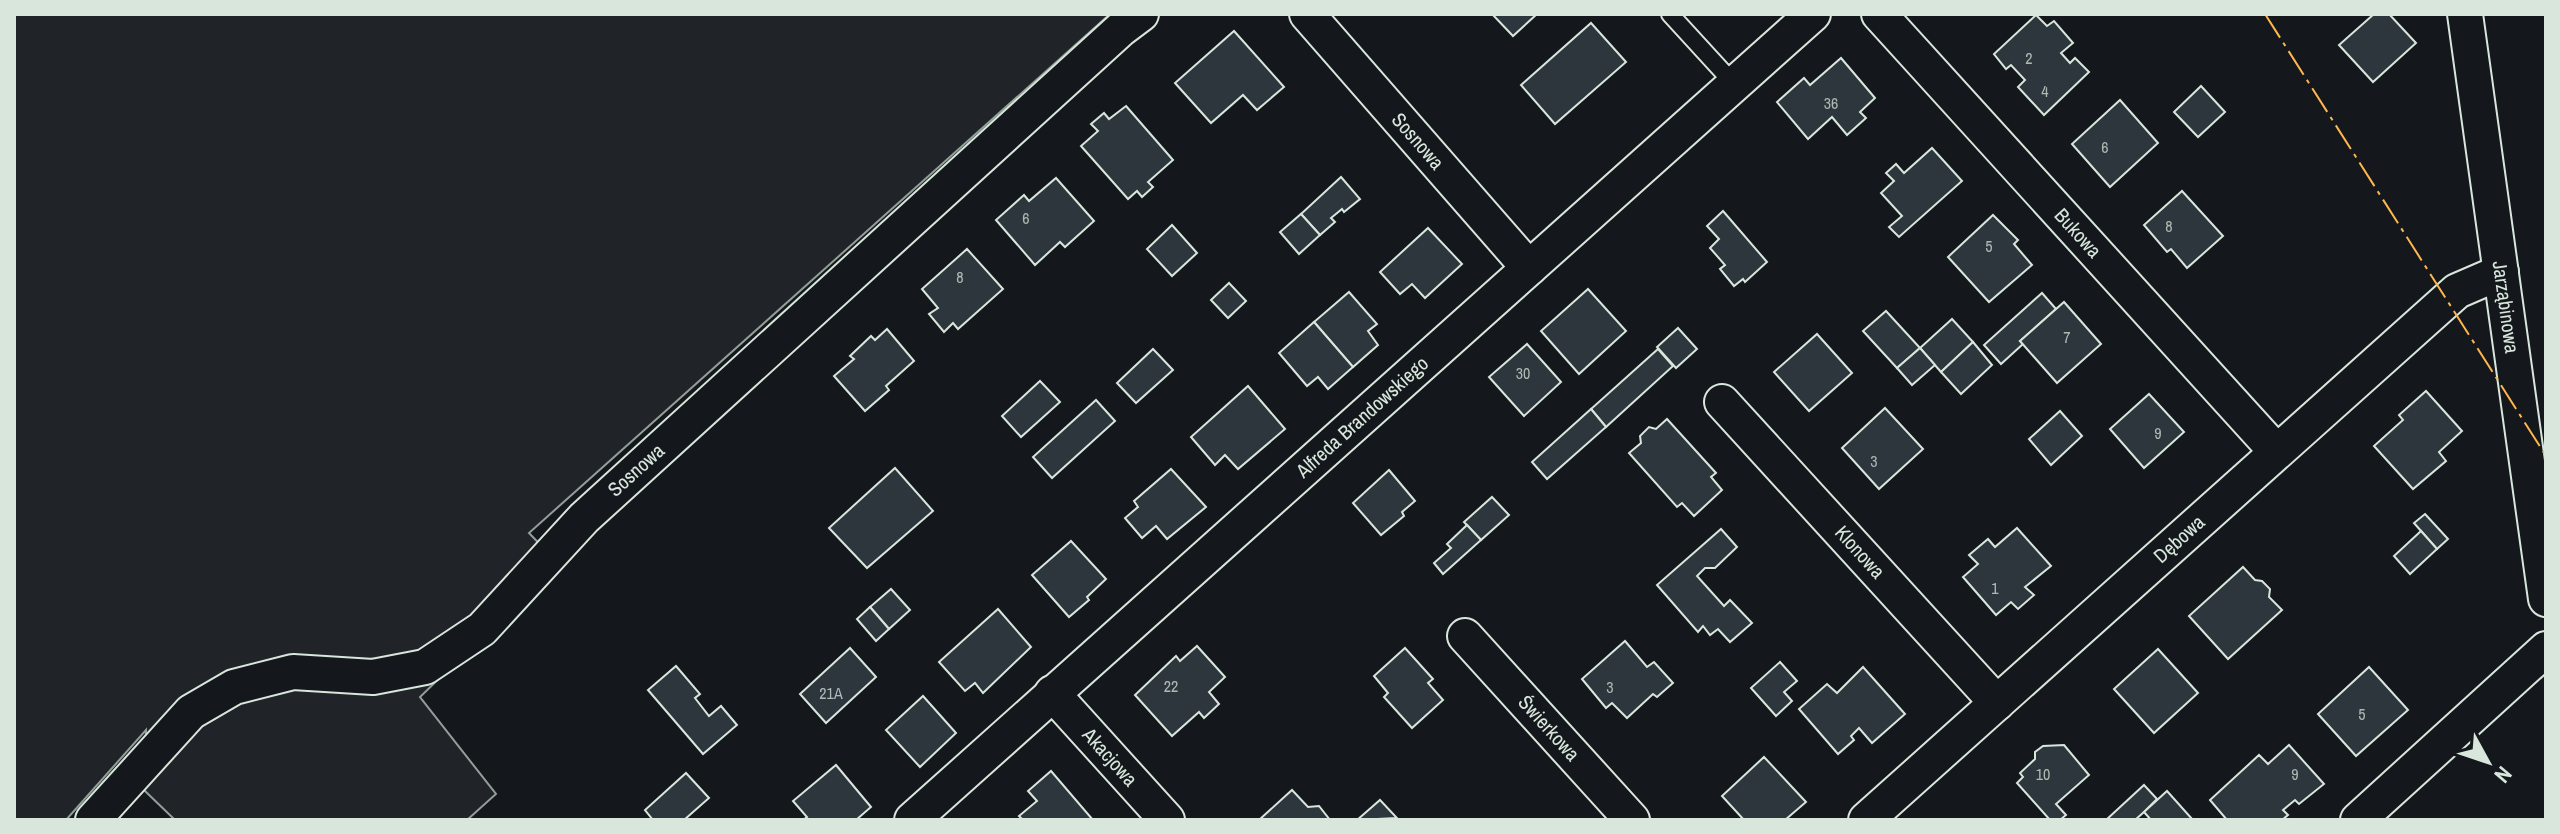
<svg xmlns="http://www.w3.org/2000/svg" width="2560" height="834" viewBox="0 0 2560 834" font-family="'Archivo Narrow',sans-serif">
<style>
.green{fill:#202428;stroke:#939e99;stroke-width:2}
.building{fill:#2c363c;stroke:#d8e6dc;stroke-width:2}
.lines{fill:none;stroke-linecap:round;stroke-linejoin:round}
.lane-casing{stroke:#d8e6dc;stroke-width:20}
.street-casing{stroke:#d8e6dc;stroke-width:38}
.lane{stroke:#14181c;stroke-width:16}
.street{stroke:#14181c;stroke-width:34}
.power{stroke:#ffb74d;stroke-width:2;stroke-dasharray:28 6 4 6;stroke-linecap:butt}
.labels{text-anchor:middle;stroke-width:6;stroke-linejoin:round;paint-order:stroke}
.number-label{font-size:16px;fill:#adbab4}
.street-label{font-size:20px;fill:#d8e6dc;stroke:#14181c}
</style>
<rect width="100%" height="100%" fill="#14181c"/>
<polygon class="green" points="14,14 1110,14 529,533 558,563 420,697 496,794 467,820 175,820 144,790 146,730 66,820 14,820"/>
<g class="building">
<polygon points="1492,14 1537,14 1513,36"/>
<polygon points="2374,14 2389,14 2416,43 2373,82 2339,45"/>
<polygon points="2036,15 2047,26 2054,21 2073,43 2061,53 2070,63 2075,58 2089,72 2044,115 2018,87 2025,80 2011,65 2006,69 1994,54"/>
<polygon points="1591,23 1626,62 1555,124 1521,85"/>
<polygon points="1234,31 1284,87 1257,110 1243,95 1211,123 1175,83"/>
<polygon points="1841,58 1875,98 1860,112 1866,118 1847,135 1832,117 1808,139 1777,102 1804,78 1810,85"/>
<polygon points="2201,86 2225,112 2198,137 2174,112"/>
<polygon points="2120,100 2158,143 2110,187 2072,144"/>
<polygon points="1126,106 1173,160 1148,182 1153,187 1142,197 1137,191 1128,199 1081,146 1098,131 1091,124 1104,113 1109,119"/>
<polygon points="1932,148 1962,181 1899,237 1889,227 1902,216 1881,193 1894,181 1886,173 1896,164 1904,173"/>
<polygon points="1341,177 1360,199 1344,212 1342,209 1331,218 1335,222 1320,235 1301,214"/>
<polygon points="1056,178 1094,221 1065,247 1060,242 1035,265 996,220 1024,195 1029,201"/>
<polygon points="2182,191 2223,236 2187,268 2171,249 2167,252 2144,225"/>
<polygon points="1723,211 1767,262 1745,282 1743,279 1734,286 1720,269 1725,265 1710,248 1719,239 1707,226"/>
<polygon points="1301,214 1320,235 1299,254 1280,232"/>
<polygon points="1993,215 2018,240 2014,244 2032,265 1989,302 1948,257"/>
<polygon points="1172,225 1197,253 1172,276 1147,249"/>
<polygon points="1428,228 1462,264 1425,298 1412,284 1400,294 1380,272"/>
<polygon points="967,249 1003,289 958,329 953,323 944,332 929,314 938,308 922,289"/>
<polygon points="1229,283 1246,301 1228,318 1211,300"/>
<polygon points="1588,289 1626,331 1579,374 1541,331"/>
<polygon points="1349,292 1377,324 1368,331 1378,345 1353,367 1314,322"/>
<polygon points="2042,293 2056,309 2020,341 2023,344 2001,364 1984,345"/>
<polygon points="2064,302 2101,344 2057,383 2020,341"/>
<polygon points="1886,311 1920,348 1897,368 1863,331"/>
<polygon points="1952,319 1973,342 1941,372 1920,348"/>
<polygon points="1314,322 1353,367 1328,389 1318,377 1307,386 1279,353"/>
<polygon points="1678,328 1697,349 1676,368 1657,347"/>
<polygon points="887,329 914,361 886,386 889,390 865,411 834,376 854,359 850,356 871,336 875,340"/>
<polygon points="1817,334 1852,373 1809,411 1774,372"/>
<polygon points="1973,342 1992,365 1961,394 1941,372"/>
<polygon points="1527,344 1561,382 1524,416 1489,377"/>
<polygon points="1920,348 1935,365 1912,385 1897,368"/>
<polygon points="1153,349 1173,370 1136,403 1117,383"/>
<polygon points="1658,349 1673,366 1606,427 1591,409"/>
<polygon points="1040,381 1060,402 1021,437 1002,416"/>
<polygon points="1248,386 1285,429 1238,469 1225,455 1215,465 1191,437"/>
<polygon points="2426,391 2462,431 2439,452 2446,461 2413,489 2374,446 2403,420 2399,415"/>
<polygon points="2149,394 2184,432 2144,468 2110,429"/>
<polygon points="1096,400 1115,421 1052,478 1033,457"/>
<polygon points="1885,408 1923,449 1879,489 1842,448"/>
<polygon points="1591,409 1606,427 1547,479 1532,462"/>
<polygon points="2060,411 2082,436 2051,465 2029,439"/>
<polygon points="1667,419 1716,473 1711,477 1722,490 1694,516 1682,503 1677,507 1629,453 1641,443 1640,436 1649,427 1656,429"/>
<polygon points="895,468 933,511 867,568 829,528"/>
<polygon points="1171,469 1206,507 1167,539 1156,526 1142,538 1125,518 1138,507 1134,501"/>
<polygon points="1389,470 1415,501 1402,512 1404,516 1381,535 1353,503"/>
<polygon points="1492,497 1509,515 1481,540 1464,522"/>
<polygon points="2425,514 2448,539 2437,549 2414,523"/>
<polygon points="1467,525 1481,540 1443,574 1434,563 1451,548 1447,544"/>
<polygon points="2017,528 2051,566 2025,587 2034,595 2018,609 2011,602 1996,615 1963,577 1978,564 1969,555 1988,539 1995,547"/>
<polygon points="1721,529 1737,547 1715,568 1705,568 1697,576 1724,606 1730,600 1752,623 1730,642 1718,629 1710,635 1703,626 1698,632 1657,585"/>
<polygon points="2421,531 2437,549 2410,574 2394,556"/>
<polygon points="1071,541 1106,579 1087,597 1089,600 1069,617 1032,575"/>
<polygon points="2243,567 2255,580 2262,581 2270,589 2269,597 2282,610 2228,659 2189,616"/>
<polygon points="891,589 910,610 889,629 870,607"/>
<polygon points="870,607 889,629 876,641 857,619"/>
<polygon points="998,609 1031,647 983,693 975,683 965,691 939,662"/>
<polygon points="1625,641 1647,667 1654,662 1673,683 1657,697 1653,694 1627,718 1612,703 1606,708 1582,679"/>
<polygon points="1197,646 1225,677 1209,692 1219,704 1204,718 1199,712 1172,736 1135,695 1176,656 1180,661"/>
<polygon points="850,648 876,677 826,723 800,694"/>
<polygon points="1405,648 1433,679 1428,683 1443,700 1412,728 1384,697 1388,693 1374,676"/>
<polygon points="2158,649 2198,693 2154,733 2114,689"/>
<polygon points="1780,662 1797,681 1784,692 1792,701 1776,716 1751,688"/>
<polygon points="676,666 700,694 695,698 709,716 721,706 737,725 703,754 648,690"/>
<polygon points="1863,667 1905,714 1872,743 1859,728 1851,736 1854,740 1838,754 1799,709 1827,684 1837,693"/>
<polygon points="2369,667 2408,710 2356,756 2318,714"/>
<polygon points="923,696 956,733 920,767 886,730"/>
<polygon points="2064,745 2089,775 2056,804 2066,815 2060,820 2050,820 2017,783 2023,777 2020,773 2035,759 2035,752 2043,746"/>
<polygon points="2289,745 2324,784 2299,804 2295,800 2283,810 2288,815 2282,820 2227,820 2210,800 2259,755 2268,764"/>
<polygon points="1764,757 1806,802 1785,820 1744,820 1722,796"/>
<polygon points="836,765 871,807 856,820 803,820 807,817 793,801"/>
<polygon points="1051,771 1093,820 1023,820 1019,816 1037,801 1028,791"/>
<polygon points="686,773 709,798 684,820 653,820 645,810"/>
<polygon points="2144,785 2157,799 2144,812 2135,820 2106,820"/>
<polygon points="1292,790 1308,807 1319,806 1330,820 1259,820"/>
<polygon points="2167,791 2193,820 2151,820 2144,812"/>
<polygon points="1380,800 1397,818 1357,820"/>
</g>
<g class="lines">
<defs>
<polyline id="lane" points="1670,14 1735,85"/>
<g id="street">
<polyline points="1307,14 1529,268"/>
<polyline points="1879,14 2276,451"/>
<polyline points="2465,14 2546,599"/>
<polyline points="1722,402 1997,703"/>
<polyline points="1465,636 1632,820"/>
<polyline points="1052,693 1167,820"/>
<polyline points="93,820 191,712 234,687 293,672 373,677 425,667 482,629 584,518 1121,29 1141,14"/>
<polyline points="912,820 1813,14"/>
<polyline points="1866,820 2457,291 2501,272"/>
<polyline points="2358,820 2546,649"/>
</g>
</defs>
<use href="#lane" class="lane-casing"/>
<use href="#street" class="street-casing"/>
<use href="#lane" class="lane"/>
<use href="#street" class="street"/>
<polyline class="power" points="2265,14 2546,456"/>
</g>
<g class="labels">
<g class="number-label">
<text x="2029" y="64">2</text>
<text x="2045" y="97">4</text>
<text x="1831" y="109">36</text>
<text x="2105" y="153">6</text>
<text x="1026" y="224">6</text>
<text x="2169" y="232">8</text>
<text x="1989" y="252">5</text>
<text x="960" y="283">8</text>
<text x="2067" y="343">7</text>
<text x="1523" y="379">30</text>
<text x="2158" y="439">9</text>
<text x="1874" y="467">3</text>
<text x="1995" y="594">1</text>
<text x="1171" y="692">22</text>
<text x="1610" y="693">3</text>
<text x="831" y="699">21A</text>
<text x="2362" y="720">5</text>
<text x="2043" y="780">10</text>
<text x="2295" y="780">9</text>
</g>
<g class="street-label">
<text transform="translate(1418 141) rotate(49)" y="7">Sosnowa</text>
<text transform="translate(2078 233) rotate(48)" y="7">Bukowa</text>
<text transform="translate(2506 307) rotate(82)" y="7">Jarząbinowa</text>
<text transform="translate(1362 417) rotate(-42)" y="7">Alfreda Brandowskiego</text>
<text transform="translate(636 470) rotate(-42)" y="7">Sosnowa</text>
<text transform="translate(2179 539) rotate(-42)" y="7">Dębowa</text>
<text transform="translate(1860 552) rotate(48)" y="7">Klonowa</text>
<text transform="translate(1549 728) rotate(48)" y="7">Świerkowa</text>
<text transform="translate(1110 757) rotate(48)" y="7">Akacjowa</text>
</g>
</g>
<rect width="2560" height="834" fill="none" stroke="#d8e6dc" stroke-width="32"/>
<g transform="translate(2488 762) rotate(130)" stroke="#14181c" stroke-width="6" paint-order="stroke">
<path d="M0-6L14 30L0 20L-14 30Z" fill="#d8e6dc"/>
<text y="-12" font-size="22" font-weight="bold" text-anchor="middle" fill="#d8e6dc">N</text>
</g>
</svg>
